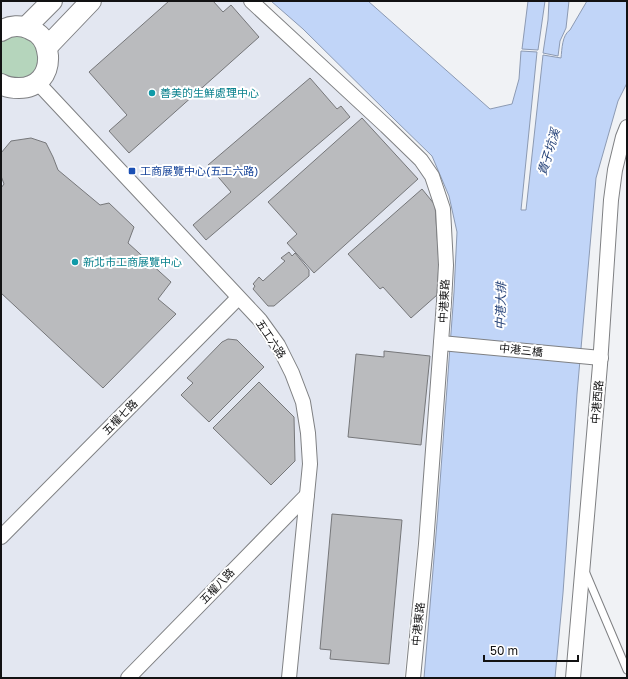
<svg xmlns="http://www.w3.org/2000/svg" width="628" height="679" viewBox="0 0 628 679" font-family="'Golos Text','Noto Sans TC',sans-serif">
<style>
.built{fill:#e3e7f1}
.green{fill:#b5d5bc}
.water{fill:#c1d5f8;stroke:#8c9ab3}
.building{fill:#babbbe;stroke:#76777a}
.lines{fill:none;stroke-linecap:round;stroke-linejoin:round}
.lane-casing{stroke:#7f8083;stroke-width:9}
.street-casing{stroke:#7f8083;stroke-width:16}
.secondary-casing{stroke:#7f8083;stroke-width:22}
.lane{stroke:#fff;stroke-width:7}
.street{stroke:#fff;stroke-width:14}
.secondary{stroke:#fff;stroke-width:20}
.culture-dot{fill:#0f9aa8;stroke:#fff;stroke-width:1.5}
.transit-dot{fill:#1a4fb4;stroke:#fff;stroke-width:1.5}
.labels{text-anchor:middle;stroke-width:4;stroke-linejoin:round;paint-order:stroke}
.culture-label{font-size:11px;fill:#0d838f;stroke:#fff;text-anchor:start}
.transit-label{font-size:11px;fill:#164399;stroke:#fff;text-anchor:start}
.street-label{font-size:11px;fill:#121213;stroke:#fff}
.water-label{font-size:12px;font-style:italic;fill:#29457a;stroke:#fff}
</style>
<rect width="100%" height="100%" fill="#f0f2f5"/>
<polygon class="built" points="1,1 252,1 416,161 431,188 440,215 441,305 404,678 1,678"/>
<polygon class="green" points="11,35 27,36 39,46 39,69 21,82 1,75 1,41 4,39"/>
<g class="water">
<path d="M271,1H368L490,109L512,104L519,79L521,51L537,52L521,210H526L543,55L561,58C562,49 562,35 570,30L587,1H627V83L618,101L596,178L577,394L563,593L555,678H424L438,510L454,292L457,232L449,196L432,156L393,118L303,29Z"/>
<polygon points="528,1 545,1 538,50 522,49"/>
<polygon points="549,1 569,1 566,28 560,41 558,56 543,53 548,20"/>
</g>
<g class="building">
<polygon points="169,1 213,1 223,12 231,5 259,37 129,153 109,131 127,115 89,72"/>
<polygon points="310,78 337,109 341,106 350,117 206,240 193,225 231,192 208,165"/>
<polygon points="362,118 418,179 314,273 287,243 297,234 268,202"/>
<polygon points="31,138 46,143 53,157 58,170 100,205 109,203 134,227 128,243 171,282 158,299 176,314 103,388 1,293 1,188 4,184 1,176 1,153 11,141"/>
<polygon points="422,189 435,205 439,263 437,295 411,318 383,287 380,289 348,254"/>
<polygon points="289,252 292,256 295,253 309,270 309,276 274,306 268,306 253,289 255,286 253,284 259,277 263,281 285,261 281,258"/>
<polygon points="228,339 237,340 264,367 209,422 181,395 193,383 187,378 222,342"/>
<polygon points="384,351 430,356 421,445 348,437 356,354 384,357"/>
<polygon points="259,382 294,417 295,461 271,485 213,428"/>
<polygon points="332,514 402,520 389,664 330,659 331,650 320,649"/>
</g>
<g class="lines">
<defs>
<polyline id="lane" points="585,571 627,670"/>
<g id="street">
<polyline points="251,1 386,126 421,160 432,176 443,209 446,265 444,302 426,544 413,678"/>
<polyline points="37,82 260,320 278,345 292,373 303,402 308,433 310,464 289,678"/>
<polyline points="441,343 601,358"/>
<polyline points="1,537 238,298"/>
<polyline points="128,678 307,495"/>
<polyline points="573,678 600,365 611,200 615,170 623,137 627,127"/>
</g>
<g id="secondary">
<polyline points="26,27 52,1"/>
<path d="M1,31C10,25 21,25 30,29C33,31 36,32 38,34C45,39 47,48 48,56C49,74 38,88 19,88C12,88 6,87 1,84"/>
<polyline points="47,47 91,1"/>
</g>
</defs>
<use href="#lane" class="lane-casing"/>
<use href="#street" class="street-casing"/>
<use href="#secondary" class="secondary-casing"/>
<use href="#lane" class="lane"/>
<use href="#street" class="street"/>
<use href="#secondary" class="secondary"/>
</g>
<g class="culture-dot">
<circle cx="152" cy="93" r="4"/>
<circle cx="75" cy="262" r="4"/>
</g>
<rect class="transit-dot" x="128" y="167" width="8" height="8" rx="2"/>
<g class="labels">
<g class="culture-label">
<text x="160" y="97">善美的生鮮處理中心</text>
<text x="83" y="266">新北市工商展覽中心</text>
</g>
<g class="transit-label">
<text x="140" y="175">工商展覽中心(五工六路)</text>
</g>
<g class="street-label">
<text transform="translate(444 301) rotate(-87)" y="4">中港東路</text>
<text transform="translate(271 339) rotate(56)" y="4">五工六路</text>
<text transform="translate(521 350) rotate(6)" y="4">中港三橋</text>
<text transform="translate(597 402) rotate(-85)" y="4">中港西路</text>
<text transform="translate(120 417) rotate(-45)" y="4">五權七路</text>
<text transform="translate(217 586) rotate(-46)" y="4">五權八路</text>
<text transform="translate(418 624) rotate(-84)" y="4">中港東路</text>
</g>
<g class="water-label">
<text transform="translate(549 152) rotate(-73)" y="4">貴子坑溪</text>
<text transform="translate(501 306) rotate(-89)" y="4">中港大排</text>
</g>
</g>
<rect width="628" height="679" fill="none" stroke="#121213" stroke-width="4"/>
<path d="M484 655v6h94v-6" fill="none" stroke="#121213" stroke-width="2"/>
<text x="490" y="655" font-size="12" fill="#121213" stroke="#ffffff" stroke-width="3" paint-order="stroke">50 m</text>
</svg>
